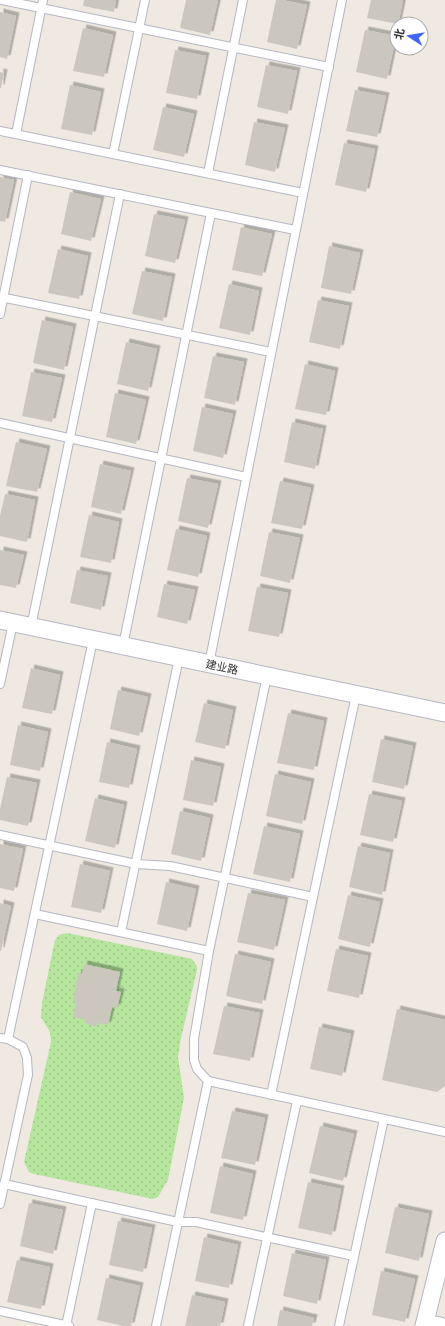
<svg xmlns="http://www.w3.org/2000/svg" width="445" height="1326" viewBox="0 0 445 1326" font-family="'Fira Sans','Noto Sans SC',sans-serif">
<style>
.garden{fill:url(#garden-dots)}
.building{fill:#cbc7bf;filter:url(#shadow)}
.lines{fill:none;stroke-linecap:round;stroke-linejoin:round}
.service-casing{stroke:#b4b7c1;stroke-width:10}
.minor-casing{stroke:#b4b7c1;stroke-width:19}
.service{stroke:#fff;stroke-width:8}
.minor{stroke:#fff;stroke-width:17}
.labels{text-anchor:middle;stroke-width:4;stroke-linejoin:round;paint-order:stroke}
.street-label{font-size:11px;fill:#2e2e2e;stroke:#fff}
</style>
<defs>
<pattern id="garden-dots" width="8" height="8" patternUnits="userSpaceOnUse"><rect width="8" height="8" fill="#b6e59e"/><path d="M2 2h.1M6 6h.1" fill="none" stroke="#9dc588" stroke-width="1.8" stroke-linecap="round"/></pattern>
<filter id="shadow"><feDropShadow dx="3.5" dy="-3.5" stdDeviation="0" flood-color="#0004"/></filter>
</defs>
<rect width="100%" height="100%" fill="#efe9e1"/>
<polygon class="garden" points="67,933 192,959 197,966 197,970 181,1038 178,1057 184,1098 168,1180 158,1197 153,1199 34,1174 29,1172 24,1162 51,1042 50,1032 41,1017 42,1003 55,940 59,935"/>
<g class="building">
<polygon points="84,0 116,0 114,12 83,6"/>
<polygon points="186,0 218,0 210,35 180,28"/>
<polygon points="276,0 282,0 307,5 297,49 267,42"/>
<polygon points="371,0 403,0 398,24 367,18"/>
<polygon points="0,12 16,16 7,59 0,57"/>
<polygon points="83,28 113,35 104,77 73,71"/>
<polygon points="365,30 396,36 387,79 356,72"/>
<polygon points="175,50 206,56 197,99 166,93"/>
<polygon points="266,65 297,71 288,114 257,107"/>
<polygon points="0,72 4,73 1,88 0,88"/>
<polygon points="70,85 101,92 92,135 61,129"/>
<polygon points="355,90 386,96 377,137 346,131"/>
<polygon points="163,107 194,114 184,157 153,150"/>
<polygon points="254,122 285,128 275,172 245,165"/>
<polygon points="344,143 375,149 366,192 335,185"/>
<polygon points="0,177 14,180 5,222 0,221"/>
<polygon points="70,192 101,199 91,241 61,234"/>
<polygon points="154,214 185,220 175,263 145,256"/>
<polygon points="241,227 272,234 262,276 232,270"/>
<polygon points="329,246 360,253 351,294 321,288"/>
<polygon points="58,249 88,256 79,299 48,293"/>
<polygon points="142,271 172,277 163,321 132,314"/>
<polygon points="229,284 259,291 250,335 219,328"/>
<polygon points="318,300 349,306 340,349 309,342"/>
<polygon points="42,320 73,327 64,370 33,363"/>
<polygon points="126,342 157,349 148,391 117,384"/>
<polygon points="213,356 244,362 235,405 204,398"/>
<polygon points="305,364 335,371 326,415 295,409"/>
<polygon points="31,372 62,378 52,422 22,416"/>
<polygon points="115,393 146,400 136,444 106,437"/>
<polygon points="202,407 233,414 223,458 193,451"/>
<polygon points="292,422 323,429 315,469 284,462"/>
<polygon points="16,442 47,449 37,492 6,486"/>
<polygon points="100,464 131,471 121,514 91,507"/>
<polygon points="187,478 218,484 208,528 178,521"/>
<polygon points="280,481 311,488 302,529 271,523"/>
<polygon points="5,494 35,500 27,542 0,536 0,516"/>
<polygon points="89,515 119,522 111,563 80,557"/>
<polygon points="176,529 207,536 198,577 167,570"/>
<polygon points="269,532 300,538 290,583 260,576"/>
<polygon points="0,550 24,555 16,588 0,585"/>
<polygon points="77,570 108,576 101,610 70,603"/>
<polygon points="164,584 195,590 187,624 157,617"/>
<polygon points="257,587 288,593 279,637 248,631"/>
<polygon points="31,668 60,675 52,714 22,708"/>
<polygon points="118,690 148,697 139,736 110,729"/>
<polygon points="204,703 233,710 225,749 195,742"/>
<polygon points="288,713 324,721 314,770 277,763"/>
<polygon points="18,725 48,732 40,771 10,765"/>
<polygon points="381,739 413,746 404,789 372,782"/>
<polygon points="107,742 137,749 129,788 99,782"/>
<polygon points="191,760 221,767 213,806 183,800"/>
<polygon points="275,774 311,782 302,824 266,816"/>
<polygon points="7,777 37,783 28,826 0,820 0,809"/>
<polygon points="369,794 402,801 393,842 360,835"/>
<polygon points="95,798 124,805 115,848 85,841"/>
<polygon points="180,811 210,818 201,861 171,854"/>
<polygon points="264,826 300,834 290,882 253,874"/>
<polygon points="0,844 23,849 14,891 0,888"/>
<polygon points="358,846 390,853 382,895 349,887"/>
<polygon points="80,864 110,871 101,913 71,907"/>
<polygon points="166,882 196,889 187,931 157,924"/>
<polygon points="248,893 285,900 274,950 237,942"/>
<polygon points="348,895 380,902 370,947 338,939"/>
<polygon points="0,903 11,906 1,951 0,951"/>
<polygon points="336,949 368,956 359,998 327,991"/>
<polygon points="235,954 271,962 262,1004 226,996"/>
<polygon points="84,964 120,972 116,991 121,992 117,1008 112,1007 108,1025 100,1023 96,1026 92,1026 86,1023 84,1019 73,1017 76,1002 73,1001 78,973 82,974"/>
<polygon points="224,1006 260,1013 250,1061 213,1054"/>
<polygon points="397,1009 445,1020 445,1086 437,1092 382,1080"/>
<polygon points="319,1027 351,1034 342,1076 310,1069"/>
<polygon points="232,1111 265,1118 255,1165 221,1158"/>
<polygon points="320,1126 354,1134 343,1181 309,1173"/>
<polygon points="220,1166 253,1174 243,1220 210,1213"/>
<polygon points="308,1182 341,1189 332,1235 298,1228"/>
<polygon points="29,1203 63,1210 53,1254 20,1246"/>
<polygon points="395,1207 429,1214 419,1261 385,1253"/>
<polygon points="118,1221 152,1228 143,1272 109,1265"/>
<polygon points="204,1237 238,1245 229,1288 195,1281"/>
<polygon points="292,1253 326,1260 317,1304 283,1296"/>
<polygon points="17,1260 50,1267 41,1309 7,1302"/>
<polygon points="381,1271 415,1279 405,1322 372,1315"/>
<polygon points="106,1278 140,1286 131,1326 123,1326 97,1320"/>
<polygon points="192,1295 225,1302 220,1326 185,1326"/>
<polygon points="280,1310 314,1318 312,1326 277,1326"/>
</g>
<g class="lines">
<defs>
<g id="service">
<polyline points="2,0 329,67"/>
<polyline points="0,131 303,193"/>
<polyline points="16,134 43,0"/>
<polyline points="113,154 145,0"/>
<polyline points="0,170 295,230"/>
<polyline points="208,173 243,0"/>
<polyline points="0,297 271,352"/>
<polyline points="0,314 28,175"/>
<polyline points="0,423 246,477"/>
<polyline points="31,627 120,194"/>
<polyline points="123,646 211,213"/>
<polyline points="209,664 342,0"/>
<polyline points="267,676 209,951 194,1039 194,1060 197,1069 208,1081 445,1132"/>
<polyline points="0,684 13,623"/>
<polyline points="0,835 136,864 170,866 313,897"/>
<polyline points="35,914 209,951"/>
<polyline points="121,932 179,658"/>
<polyline points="0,1038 8,1039 23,1047 27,1058 28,1075 0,1204"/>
<polyline points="8,1039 93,640"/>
<polyline points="271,1095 356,695"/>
<polyline points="4,1184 178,1222 196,1222 354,1256"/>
<polyline points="0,1311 69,1326"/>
<polyline points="66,1326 92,1203"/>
<polyline points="156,1326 208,1081"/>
<polyline points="248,1326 297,1101"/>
<polyline points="339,1326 384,1119"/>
</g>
<g id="minor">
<polyline points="0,620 445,713"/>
<polyline points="425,1323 440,1326"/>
<polyline points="424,1326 445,1241"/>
</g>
</defs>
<use href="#service" class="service-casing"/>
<use href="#minor" class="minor-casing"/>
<use href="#service" class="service"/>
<use href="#minor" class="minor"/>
</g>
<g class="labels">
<g class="street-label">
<text transform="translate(222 667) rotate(12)" y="4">建业路</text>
</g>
</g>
<g transform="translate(409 36) rotate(282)"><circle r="19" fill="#ffffff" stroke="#ababab"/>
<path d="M0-3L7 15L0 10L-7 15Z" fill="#4264fb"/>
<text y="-6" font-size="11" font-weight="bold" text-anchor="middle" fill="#2e2e2e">北</text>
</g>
</svg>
